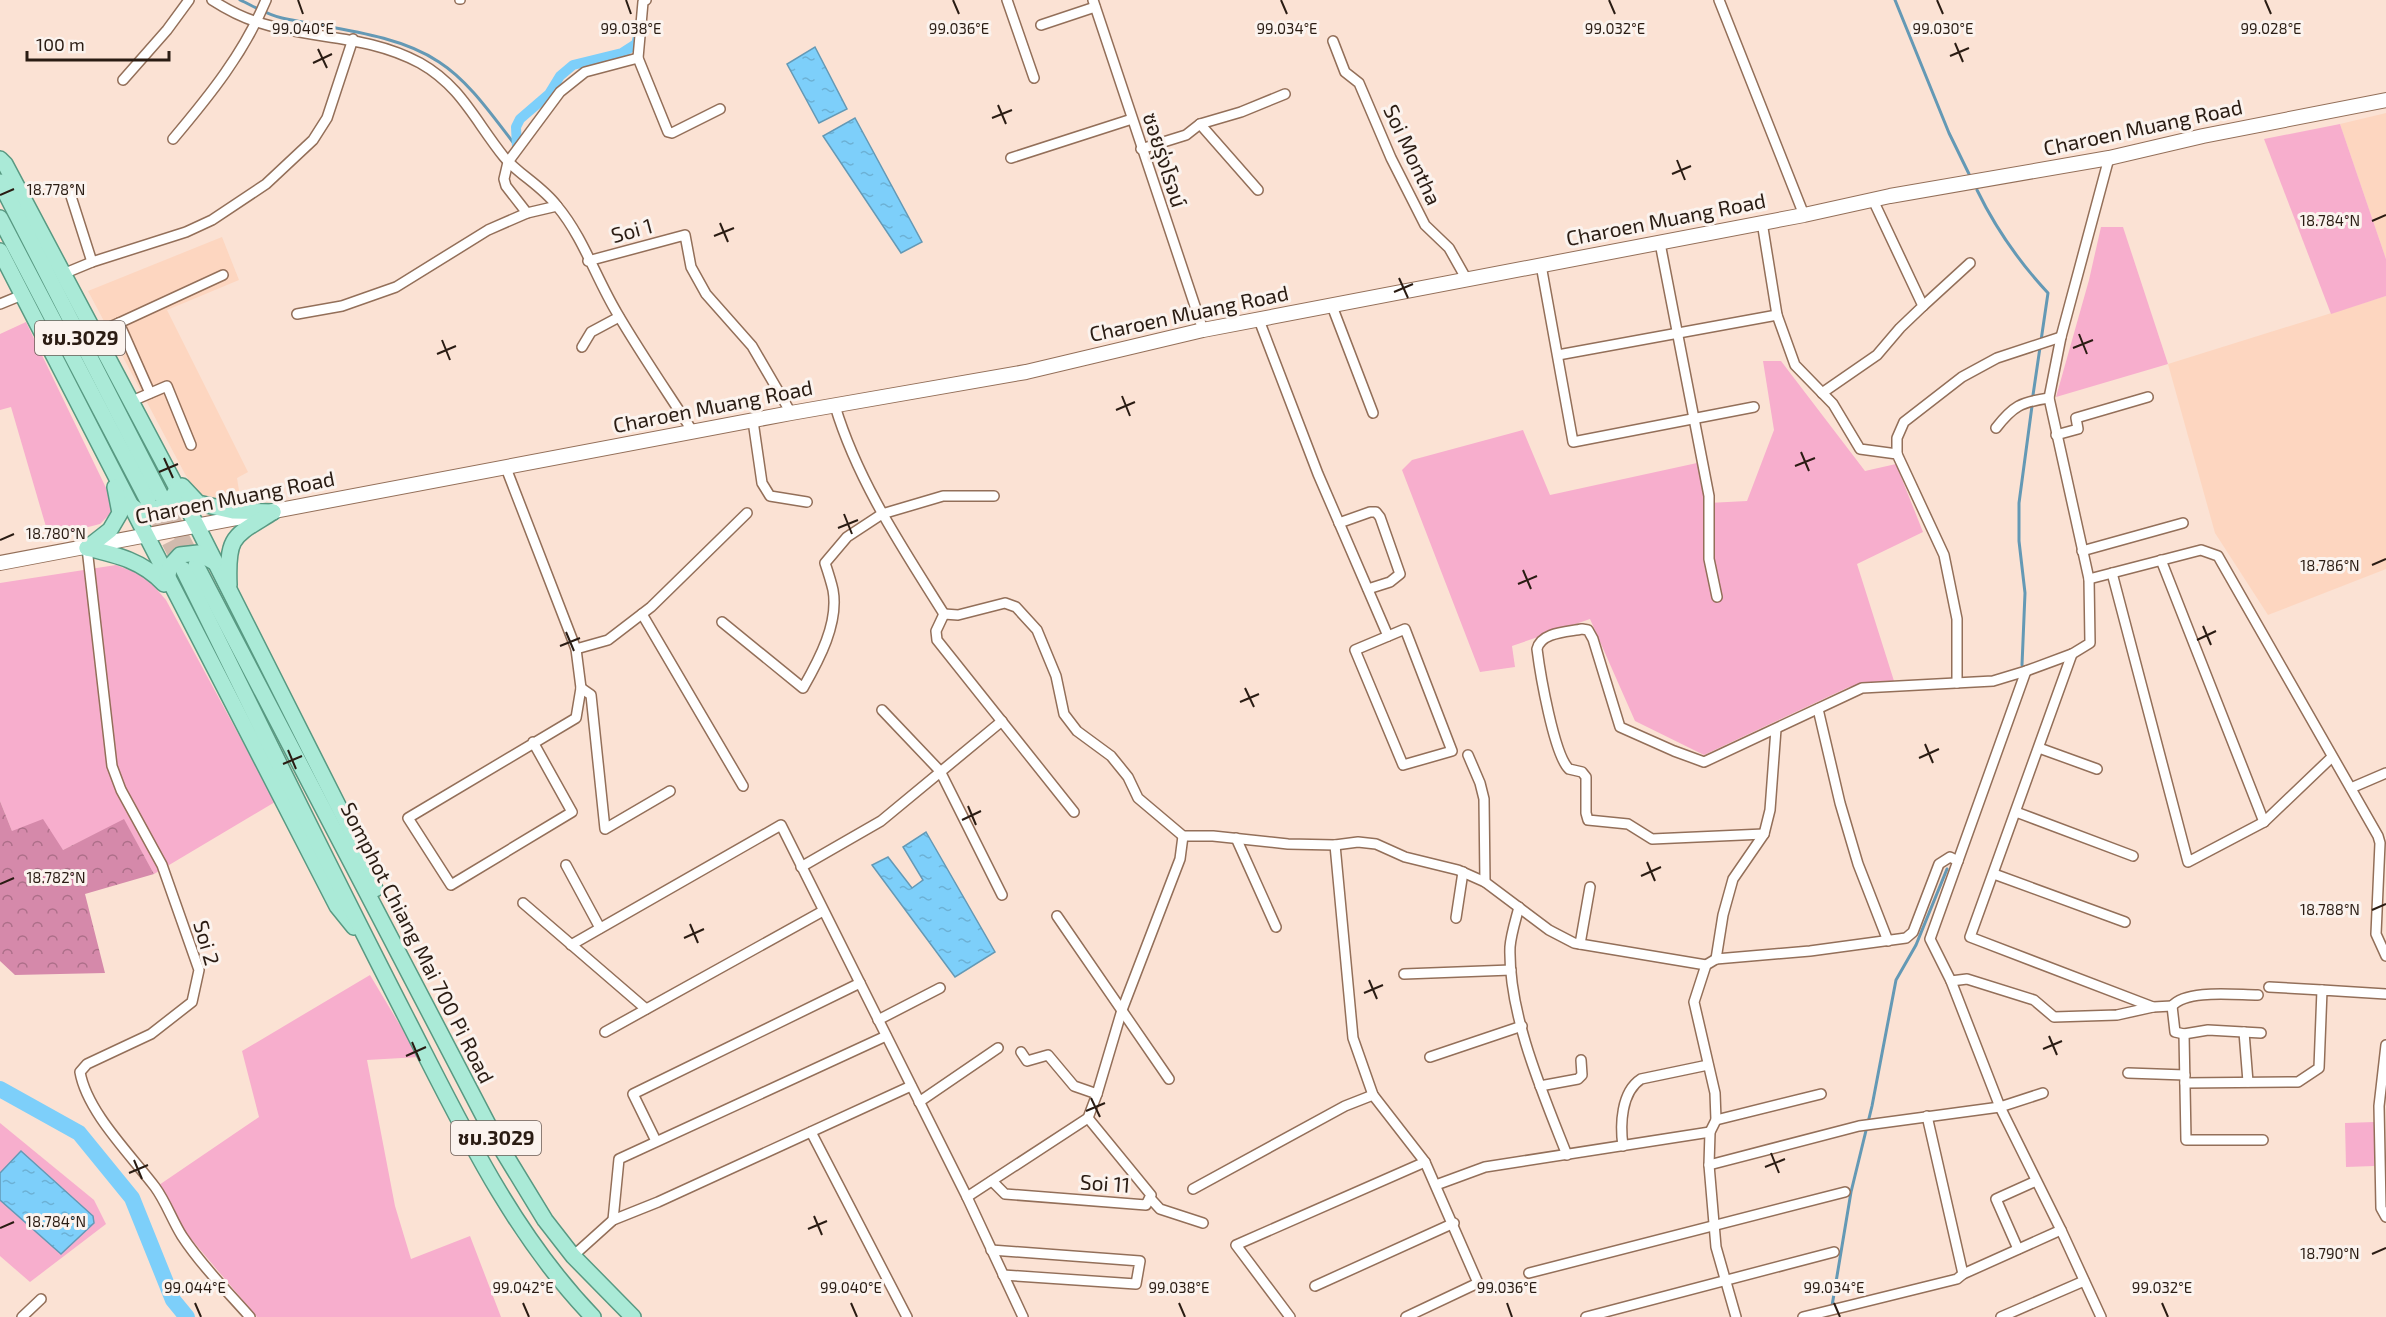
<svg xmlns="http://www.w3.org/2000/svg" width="2386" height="1317" viewBox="0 0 2386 1317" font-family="'Exo 2','Noto Sans Thai',sans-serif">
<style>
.built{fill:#fdd6c0}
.green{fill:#f7aecd}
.forest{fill:url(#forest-crowns)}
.water{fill:url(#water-ripples);stroke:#6499b5;stroke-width:1.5}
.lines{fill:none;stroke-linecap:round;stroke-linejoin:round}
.stream{stroke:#6499b5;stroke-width:3}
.canal{stroke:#7dcffa;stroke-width:10}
.river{stroke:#7dcffa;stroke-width:16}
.primary-tunnel{stroke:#d1baad;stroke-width:15;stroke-dasharray:15 8;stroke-linecap:butt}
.pedestrian-casing{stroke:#936f59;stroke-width:10}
.minor-casing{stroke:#936f59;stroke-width:12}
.secondary-casing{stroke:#936f59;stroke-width:16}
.primary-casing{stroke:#589982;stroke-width:18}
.pedestrian{stroke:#fff;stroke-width:7}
.minor{stroke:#fff;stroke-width:9}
.secondary{stroke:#fff;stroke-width:14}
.primary{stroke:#aaead7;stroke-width:15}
.ticks{fill:none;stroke:#2a1c13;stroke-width:2}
.labels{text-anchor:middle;stroke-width:6;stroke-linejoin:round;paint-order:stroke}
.shield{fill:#fbf3ee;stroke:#695c55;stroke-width:1.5}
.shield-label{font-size:20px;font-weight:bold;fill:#2a1c13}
.street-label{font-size:21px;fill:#2a1c13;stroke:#fbf3ee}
.ticks-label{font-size:15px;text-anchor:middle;fill:#2a1c13;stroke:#fbf3ee;stroke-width:6;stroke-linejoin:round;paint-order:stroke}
</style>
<defs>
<pattern id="forest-crowns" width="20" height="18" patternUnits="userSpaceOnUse" patternTransform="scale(1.5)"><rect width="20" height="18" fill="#d589aa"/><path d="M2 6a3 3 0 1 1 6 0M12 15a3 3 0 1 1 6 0" fill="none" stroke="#ad6f89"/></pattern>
<pattern id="water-ripples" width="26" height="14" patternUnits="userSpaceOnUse" patternTransform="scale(1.5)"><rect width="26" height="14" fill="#7dcffa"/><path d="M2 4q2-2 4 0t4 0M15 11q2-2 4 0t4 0" fill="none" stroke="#6cb1d5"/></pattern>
</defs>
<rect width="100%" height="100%" fill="#fbe2d4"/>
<g class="built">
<polygon points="2386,113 2386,259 2340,124"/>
<polygon points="222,237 239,280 167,310 248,472 237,478 240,497 211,500 196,491 185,474 88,291"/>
<polygon points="2386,296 2386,569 2268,615 2215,533 2168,364"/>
</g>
<g class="green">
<polygon points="2340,124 2386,259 2386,296 2331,314 2264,139"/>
<polygon points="2101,227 2123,227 2168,364 2056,397 2089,280"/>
<polygon points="26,322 108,492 112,512 100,524 49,537 11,407 0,410 0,334"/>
<polygon points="1763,361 1781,361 1865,471 1896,464 1923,532 1857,564 1894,681 1849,687 1704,755 1635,721 1590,619 1512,646 1515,667 1480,672 1402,470 1412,460 1523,430 1550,495 1697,463 1708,503 1747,501 1774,430"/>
<polygon points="116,565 145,576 166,600 275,802 154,874 124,820 63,850 12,831 0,801 0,583"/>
<polygon points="370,975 419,1057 367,1060 395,1206 411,1259 470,1236 501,1317 257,1317 186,1233 159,1185 259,1117 242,1051"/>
<polygon points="2374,1122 2374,1166 2346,1167 2345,1123"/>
<polygon points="0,1123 94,1200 106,1224 30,1282 0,1256"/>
</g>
<polygon class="forest" points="0,801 12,831 43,819 63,850 124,819 154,874 85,894 105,973 15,975 0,961"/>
<g class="water">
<polygon points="815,47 847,109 819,123 787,64"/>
<polygon points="855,118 922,242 901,253 823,136"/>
<polygon points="926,832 995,952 955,977 872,865 888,857 912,888 923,880 903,847"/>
<polygon points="21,1151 93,1216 94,1223 61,1254 0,1200 0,1173"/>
</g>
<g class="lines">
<g class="stream">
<path d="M240,0C253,6 268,15 282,18C331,29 396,33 439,62C470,82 493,117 516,146"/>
<polyline points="1895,0 1949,133 1969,174"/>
<path d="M1977,190C1995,227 2020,263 2048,293L2033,395"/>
<polyline points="2022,665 2025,593 2019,541 2019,503 2032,406"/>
<polyline points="1832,1306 1851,1192 1872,1106 1896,980 1916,945 1947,869"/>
</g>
<polyline class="canal" points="517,147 516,127 520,119 549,94 560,76 573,65 622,53 636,44 639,33"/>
<polyline class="river" points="0,1089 79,1133 132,1198 173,1300 187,1317"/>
<g class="primary-tunnel">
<polyline points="160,494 195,563"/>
<polyline points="148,501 183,569"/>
</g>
<defs>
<polyline id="pedestrian" points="459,0 461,0"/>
<g id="minor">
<path d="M212,0C226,9 241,17 257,22C312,40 366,34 420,63C461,86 475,121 504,157C518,174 542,186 557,206C583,237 596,278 617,313C641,354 668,393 693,432"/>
<polyline points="646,0 643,2 638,58 668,132 672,133 720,109"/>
<polyline points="1007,0 1034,78"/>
<polyline points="1093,0 1203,330"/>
<polyline points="1719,0 1804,215"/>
<polyline points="1041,25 1095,7"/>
<polyline points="1333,41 1345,72 1359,83 1391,158 1425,225 1449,248 1467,280"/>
<polyline points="123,80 167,30 189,0"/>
<polyline points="1200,124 1258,190"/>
<path d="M173,139C210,95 244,53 266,0"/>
<polyline points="1141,149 1186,135 1200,124 1241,112 1285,94"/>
<polyline points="1011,158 1132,119"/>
<polyline points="69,190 92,262"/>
<polyline points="527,213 506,186 504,179 508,162 560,92 585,72 638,58"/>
<polyline points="1762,222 1777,315 1795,365 1833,404 1860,449 1897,454 1944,555 1957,619 1957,683"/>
<polyline points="1660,243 1709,496 1709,559 1717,597"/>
<polyline points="588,261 685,235 691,267 706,294 752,346 791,413"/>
<polyline points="1541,265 1573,442 1754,407"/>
<polyline points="63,274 92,262 186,232 212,220 266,184 313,140 327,118 353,39"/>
<polyline points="0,304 22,295"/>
<polyline points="1332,306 1373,413"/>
<polyline points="1923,306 1970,263"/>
<polyline points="297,314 342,306 396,287 488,230 527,213 557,206"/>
<polyline points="1259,320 1318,474 1388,636"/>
<polyline points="96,333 119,323"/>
<polyline points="582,347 591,332 619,317"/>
<polyline points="1558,355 1777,315"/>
<polyline points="150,393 119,323 223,275"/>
<polyline points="1822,393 1877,355 1900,328 1923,306 1873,200"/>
<polyline points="132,401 167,386 191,445"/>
<path d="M835,406C858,482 902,547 944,614"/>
<polyline points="753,421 762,483 770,496 807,502"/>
<path d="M1996,428C2013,406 2021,402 2049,398"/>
<polyline points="2056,435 2078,429 2076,418 2148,397"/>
<polyline points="1897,454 1897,438 1904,422 1962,377 1997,358 2061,337"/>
<polyline points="506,468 576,649 581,688 576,718 408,818 451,885 572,812 533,742"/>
<polyline points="1339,523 1370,512 1376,512 1380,517 1400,574 1390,582 1368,589"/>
<path d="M87,548L112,766L121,790L162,865L199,970L192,1002L151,1034L87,1064L80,1072C87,1112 131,1155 155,1187C166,1202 172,1220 182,1236C201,1265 227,1291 250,1317"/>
<polyline points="2082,551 2183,523"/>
<polyline points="2161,560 2264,822"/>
<polyline points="2112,573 2188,862 2264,822 2332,757"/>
<polyline points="2089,579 2201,550 2218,556 2378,836 2380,843 2376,934 2386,956"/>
<polyline points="642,614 743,786"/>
<polyline points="944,614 958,615 1005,603 1016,607 1037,630 1056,676 1064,714 1077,731 1111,756 1128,777 1138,798 1183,836 1213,836 1288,844 1335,845 1358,842 1376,844 1405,857 1458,870 1485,882 1549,930 1574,943 1706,965"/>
<polyline points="944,614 936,631 937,640 1074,812"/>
<path d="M722,622L803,688C819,660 839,623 833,590C831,581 828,572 825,563L847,537L882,514L943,496H994"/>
<polygon points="1405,629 1452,751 1403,765 1355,650"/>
<polyline points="576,649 608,640 651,607 747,513"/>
<polyline points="2072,654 1970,937 2153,1007 2172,1006"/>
<polyline points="2026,671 1930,939 1951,981 2000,1107 2061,1230 2101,1317"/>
<polyline points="581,688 591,695 605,829 670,791"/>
<polyline points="1818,709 1840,803 1858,864 1888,941"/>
<polyline points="882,710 940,771 1002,895"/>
<polyline points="2039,748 2097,769"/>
<polyline points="1468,755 1480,783 1484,799 1485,882"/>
<polyline points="2351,788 2386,773"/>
<polyline points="2016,812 2133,856"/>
<path d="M1764,834L1652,839L1628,824L1588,820L1586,813V777L1582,772L1569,769C1554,755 1540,673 1537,649C1541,632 1567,632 1582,629L1588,630L1593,639L1620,727L1674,751L1704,762L1862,688L1993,681L2026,671L2072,654L2090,643L2089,579L2049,398L2061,337L2109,158"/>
<polyline points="1236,838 1276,927"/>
<polyline points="1335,845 1353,1038 1373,1095 1425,1162 1478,1283 1406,1317"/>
<polyline points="566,865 600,928"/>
<polyline points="801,867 881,821 1002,721"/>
<polyline points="1994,874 2125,922"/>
<polyline points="523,903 646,1009"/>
<path d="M1519,907C1516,919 1511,934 1510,947C1508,1014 1543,1094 1567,1155"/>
<polyline points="1057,916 1169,1079"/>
<polyline points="1456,918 1463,872"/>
<polyline points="1580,944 1590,887"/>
<polyline points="571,945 781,825 967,1197 1023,1317"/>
<polyline points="1716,959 1723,915 1733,879 1764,834 1770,810 1776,729"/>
<polyline points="1404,974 1511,970"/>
<polyline points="1951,981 1967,979 2034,1000 2054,1017 2117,1015 2153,1007"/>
<polyline points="2269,987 2322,990"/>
<polyline points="2172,1006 2175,1032 2184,1034 2186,1140 2263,1140"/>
<path d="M2172,1006C2187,989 2235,995 2258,995"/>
<polyline points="878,1020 940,988"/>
<polyline points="605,1032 823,911"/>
<polyline points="2244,1032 2248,1082"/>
<polyline points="2184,1034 2208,1030 2261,1033"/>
<polyline points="2386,1045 2379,1106 2381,1208 2386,1217"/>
<polyline points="1021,1052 1027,1061 1048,1055 1074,1086 1097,1094"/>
<polyline points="1430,1057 1522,1026"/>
<polyline points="2128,1073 2185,1075"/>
<polyline points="2185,1083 2298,1082 2319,1068 2322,990 2386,994"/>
<polyline points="1540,1086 1578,1079 1582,1075 1581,1060"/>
<polyline points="919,1102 998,1048"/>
<polyline points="1927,1116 1963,1274"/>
<polyline points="1716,1120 1821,1094"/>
<polyline points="811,1132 907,1317"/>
<polyline points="656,1141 633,1094 860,983"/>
<path d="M1623,1146C1620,1125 1621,1092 1641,1079L1708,1065"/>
<polyline points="1709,1165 1859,1126 2000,1107 2043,1093"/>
<polyline points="992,1181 1005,1194 1146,1205 1151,1195 1088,1118"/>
<polyline points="1436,1185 1485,1167 1710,1132"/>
<polyline points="1193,1189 1345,1106 1373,1095"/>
<polyline points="967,1197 1088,1118 1097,1094 1122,1010 1180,859 1183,836"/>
<polyline points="1150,1198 1160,1209 1203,1223"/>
<polyline points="613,1220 619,1159 886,1036"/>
<polyline points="2018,1249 1996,1199 2036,1181"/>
<polyline points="991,1250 1140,1261 1136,1284 1003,1275"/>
<polyline points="573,1256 613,1220 658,1202 911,1086"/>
<polyline points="1529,1273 1845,1192"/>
<polyline points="1315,1286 1454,1223"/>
<polyline points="22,1317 41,1299"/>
<polyline points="1290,1317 1236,1245 1425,1162"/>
<polyline points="1586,1317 1834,1252"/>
<polyline points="1736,1317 1716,1247 1709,1165 1710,1132 1716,1120 1715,1093 1694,1002 1706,965 1716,959 1810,951 1906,938 1913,932 1939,864 1950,857 1958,861"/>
<polyline points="1803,1317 1957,1279 1963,1274 2061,1230"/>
<polyline points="2001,1317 2084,1281"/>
</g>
<polyline id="secondary" points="0,563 791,413 1026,372 1203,330 1804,215 1890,196 2109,158 2203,136 2386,100"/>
<g id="primary">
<polyline points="0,159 5,164 197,526 364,857 375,889"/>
<polyline points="0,182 160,494"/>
<polyline points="0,218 148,501"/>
<polyline points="0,251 337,906 354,927"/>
<polyline points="182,486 198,503 233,511 273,512"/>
<path d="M129,504L140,512C158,509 169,506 177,489"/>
<path d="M87,548C117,555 143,561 164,584"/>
<polyline points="87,548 110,530 120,513 115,487"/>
<polyline points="196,565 495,1138 545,1220 573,1256 633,1317"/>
<path d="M183,569C257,718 329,867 405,1015C459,1120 510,1231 593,1317"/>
<polyline points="167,579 170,566 180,555 198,553 214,562"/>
<path d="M229,585C227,535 233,537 273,512"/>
</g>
</defs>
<use href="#pedestrian" class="pedestrian-casing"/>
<use href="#minor" class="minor-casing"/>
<use href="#secondary" class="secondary-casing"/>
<use href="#primary" class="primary-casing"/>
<use href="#pedestrian" class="pedestrian"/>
<use href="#minor" class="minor"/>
<use href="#secondary" class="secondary"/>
<use href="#primary" class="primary"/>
</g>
<path class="ticks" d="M298,0L303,14M626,0L631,14M953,0L959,14M1281,0L1287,14M1609,0L1615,14M1937,0L1943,14M2265,0L2271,14M1955,43L1963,62M318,49L327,68M1950,56L1969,48M313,63L332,54M998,105L1006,124M992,118L1012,110M1677,160L1685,180M1672,174L1691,166M0,195L14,189M2372,221L2386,215M720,223L728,242M714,236L734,228M1399,278L1408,298M1394,292L1413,284M2079,334L2087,354M442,340L450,360M2073,348L2093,340M437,354L456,346M1122,396L1130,416M1116,410L1135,402M1801,452L1809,471M164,458L173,478M1795,466L1815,458M159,472L178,464M844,514L852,534M838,528L858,520M0,540L14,534M2372,565L2386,559M1523,570L1531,589M1518,584L1537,576M2203,626L2211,645M566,632L574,651M2197,640L2216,631M560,646L580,638M1245,688L1254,707M1240,702L1259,694M1925,744L1933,763M288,750L296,769M1919,758L1939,749M283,764L302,756M968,806L976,825M962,820L981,811M1647,862L1655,881M1641,876L1661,867M0,884L14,878M2372,910L2386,904M690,924L698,943M684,938L704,929M1369,980L1377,999M1364,993L1383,985M2049,1036L2057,1055M412,1042L420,1061M2043,1049L2062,1041M406,1056L426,1047M1091,1098L1100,1117M1086,1111L1105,1103M1771,1153L1779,1173M134,1160L142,1179M1765,1167L1785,1159M129,1173L148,1165M814,1216L822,1235M0,1228L14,1222M808,1229L827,1221M2372,1254L2386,1248M195,1303L201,1317M523,1303L529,1317M851,1303L857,1317M1179,1303L1185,1317M1507,1303L1512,1317M1834,1303L1840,1317M2162,1303L2168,1317"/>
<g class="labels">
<g class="shield">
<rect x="35" y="321" width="90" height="34" rx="4.5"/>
<rect x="451" y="1121" width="90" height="34" rx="4.5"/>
</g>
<g class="shield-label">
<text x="80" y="345">ชม.3029</text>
<text x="496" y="1145">ชม.3029</text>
</g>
<g class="street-label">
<text transform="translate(2143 128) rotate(-12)" y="7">Charoen Muang Road</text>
<text transform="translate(1412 155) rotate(65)" y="7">Soi Montha</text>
<text transform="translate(1164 160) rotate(72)" y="7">ซอยรุ่งโรจน์</text>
<text transform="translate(1666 220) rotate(-11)" y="7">Charoen Muang Road</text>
<text transform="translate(632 231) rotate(-15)" y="7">Soi 1</text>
<text transform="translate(1189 314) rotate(-12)" y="7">Charoen Muang Road</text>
<text transform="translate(713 407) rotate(-11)" y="7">Charoen Muang Road</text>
<text transform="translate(235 498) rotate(-11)" y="7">Charoen Muang Road</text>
<text transform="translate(206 943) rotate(74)" y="7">Soi 2</text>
<text transform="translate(417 943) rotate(63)" y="7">Somphot Chiang Mai 700 Pi Road</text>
<text transform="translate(1105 1184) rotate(4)" y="7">Soi 11</text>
</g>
</g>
<g class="ticks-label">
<text x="303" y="34">99.040°E</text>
<text x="631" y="34">99.038°E</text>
<text x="959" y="34">99.036°E</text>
<text x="1287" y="34">99.034°E</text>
<text x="1615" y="34">99.032°E</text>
<text x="1943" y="34">99.030°E</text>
<text x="2271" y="34">99.028°E</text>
<text x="56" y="195">18.778°N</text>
<text x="2330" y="226">18.784°N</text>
<text x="56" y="539">18.780°N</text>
<text x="2330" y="571">18.786°N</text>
<text x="56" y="883">18.782°N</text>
<text x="2330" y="915">18.788°N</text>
<text x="56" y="1227">18.784°N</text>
<text x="2330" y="1259">18.790°N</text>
<text x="195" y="1293">99.044°E</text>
<text x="523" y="1293">99.042°E</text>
<text x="851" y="1293">99.040°E</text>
<text x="1179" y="1293">99.038°E</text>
<text x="1507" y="1293">99.036°E</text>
<text x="1834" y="1293">99.034°E</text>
<text x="2162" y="1293">99.032°E</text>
</g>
<path d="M27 51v9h142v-9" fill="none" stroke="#2a1c13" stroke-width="3"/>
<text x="36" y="51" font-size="18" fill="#2a1c13" stroke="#fbf3ee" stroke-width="4.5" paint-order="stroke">100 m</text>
</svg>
